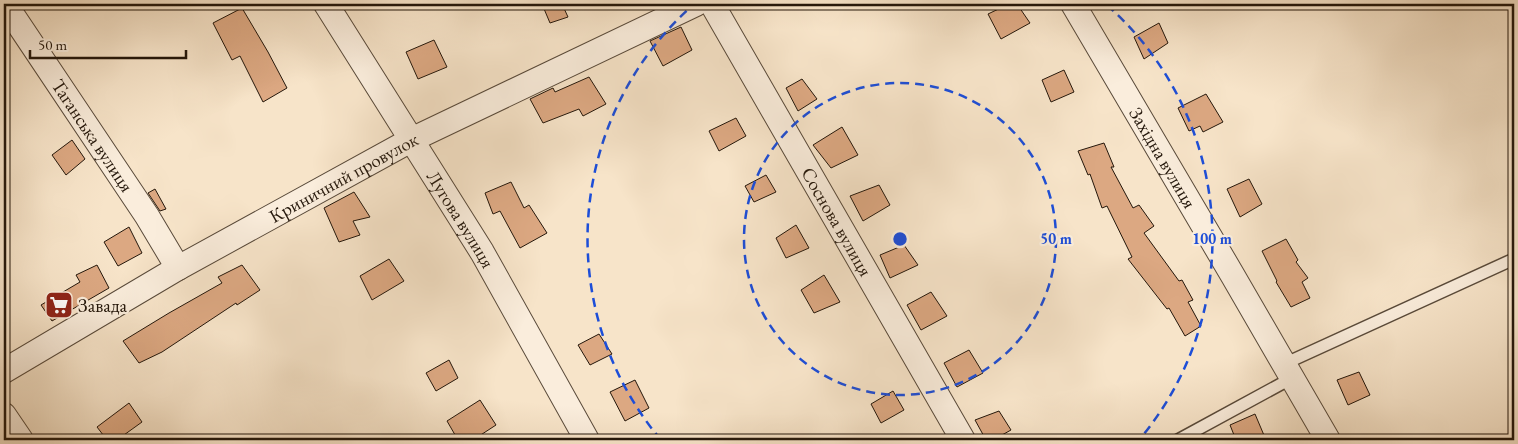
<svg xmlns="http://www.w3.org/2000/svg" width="1518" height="444" viewBox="0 0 1518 444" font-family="'EB Garamond',serif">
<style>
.building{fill:#dca882;stroke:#24170b}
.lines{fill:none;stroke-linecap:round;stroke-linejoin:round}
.lane-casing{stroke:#594a3a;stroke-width:14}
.street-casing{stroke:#594a3a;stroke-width:26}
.lane{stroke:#faeddc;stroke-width:11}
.street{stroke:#faeddc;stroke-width:24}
.ring{fill:none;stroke:#1d4ed8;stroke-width:2.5;stroke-dasharray:9 6}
.labels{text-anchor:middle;stroke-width:4.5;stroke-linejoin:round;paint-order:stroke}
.street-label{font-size:19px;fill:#24170b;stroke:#faeddc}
.poi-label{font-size:19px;fill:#24170b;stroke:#faeddc;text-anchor:start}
.centre{fill:#1d4ed8;stroke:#faeddc;stroke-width:2.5}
.ring-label{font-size:15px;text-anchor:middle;font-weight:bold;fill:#1d4ed8;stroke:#faeddc;stroke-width:4.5;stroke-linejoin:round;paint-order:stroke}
</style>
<rect width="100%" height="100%" fill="#f7e4c9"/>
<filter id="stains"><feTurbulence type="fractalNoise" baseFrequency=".004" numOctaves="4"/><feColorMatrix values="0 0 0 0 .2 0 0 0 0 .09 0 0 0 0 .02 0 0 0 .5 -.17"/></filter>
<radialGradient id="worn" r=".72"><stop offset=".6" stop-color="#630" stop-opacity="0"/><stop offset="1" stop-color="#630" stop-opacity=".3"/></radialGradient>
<g class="building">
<polygon points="542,4 562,4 568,17 550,23"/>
<polygon points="1009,4 1017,4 1030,23 1001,39 988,14"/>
<polygon points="242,8 268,52 287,88 263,102 240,56 232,60 213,23"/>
<polygon points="1159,23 1168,43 1144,59 1134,37"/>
<polygon points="681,27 692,50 663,66 650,41"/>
<polygon points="434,40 447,67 418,79 406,52"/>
<polygon points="1064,70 1074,92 1051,102 1042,80"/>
<polygon points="589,77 606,104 583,116 579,109 543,123 530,99 553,88 555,92"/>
<polygon points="802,79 817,99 798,111 786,88"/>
<polygon points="1206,94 1223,122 1203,132 1200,126 1189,131 1178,108"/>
<polygon points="736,118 746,136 719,151 709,131"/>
<polygon points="842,127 858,155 831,168 813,145"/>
<polygon points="72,140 85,159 66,175 52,155"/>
<polygon points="1104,143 1114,167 1111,167 1133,208 1139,205 1154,226 1144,233 1179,281 1182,280 1193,300 1188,302 1201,326 1185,336 1169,308 1167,309 1128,259 1132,257 1107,206 1102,208 1090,174 1088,175 1078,151"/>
<polygon points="766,175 776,192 754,202 745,186"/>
<polygon points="1249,179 1262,204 1240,217 1227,189"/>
<polygon points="511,182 524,208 529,205 547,233 520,248 500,211 493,214 485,193"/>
<polygon points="879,185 890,205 863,221 850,196"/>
<polygon points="155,189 166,209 160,211 148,193"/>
<polygon points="354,192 370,217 353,221 360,235 339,242 324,208"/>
<polygon points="796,225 809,248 786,258 776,238"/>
<polygon points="129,227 142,253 118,266 104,242"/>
<polygon points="1286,239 1298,260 1296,262 1308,278 1302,282 1310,298 1291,307 1276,282 1277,281 1262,251"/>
<polygon points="904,245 918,265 890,278 880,255"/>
<polygon points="389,259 404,281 372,300 360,276"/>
<polygon points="97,265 109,288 52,321 41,305 80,282 76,275"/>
<polygon points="242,265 260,290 237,305 236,303 162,352 139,363 123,341 169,313 222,283 218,277"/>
<polygon points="824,275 840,302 814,313 801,290"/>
<polygon points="931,292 947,316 921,330 907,305"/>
<polygon points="599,334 612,354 590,365 578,345"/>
<polygon points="969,350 983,373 957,387 944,363"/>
<polygon points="449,360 458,378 436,391 426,373"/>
<polygon points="1359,372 1370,395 1348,405 1337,380"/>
<polygon points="635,380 649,408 625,421 610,392"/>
<polygon points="893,391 904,410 881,423 871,404"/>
<polygon points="480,400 496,425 473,440 458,440 447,421"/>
<polygon points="129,403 142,422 117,440 107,440 97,427"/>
<polygon points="999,411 1011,430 993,440 986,440 975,420"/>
<polygon points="1255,414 1266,440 1236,440 1230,425"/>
</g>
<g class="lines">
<defs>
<g id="lane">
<polyline points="1284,364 1514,259"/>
<polyline points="1178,440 1292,378"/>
</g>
<g id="street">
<path id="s1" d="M5,4L147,216L178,268"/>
<path id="s2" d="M326,4L482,252L587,440"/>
<path id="s3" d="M712,4L963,440"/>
<path id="s4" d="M1073,4L1233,276L1328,440"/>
<path id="s5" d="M4,371L178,268L411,140L696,4"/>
<polyline points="4,415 21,440"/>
</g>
</defs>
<use href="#lane" class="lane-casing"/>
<use href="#street" class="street-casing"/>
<use href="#lane" class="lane"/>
<use href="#street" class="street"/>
</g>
<g class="ring">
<circle cx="900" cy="239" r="156"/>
<path d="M661 440A312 312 0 0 1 693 5M1107 5A312 312 0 0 1 1139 440"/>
</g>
<defs>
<symbol id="supermarket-square" viewBox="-11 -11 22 22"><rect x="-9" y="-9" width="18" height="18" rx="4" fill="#8f2418" stroke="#faeddc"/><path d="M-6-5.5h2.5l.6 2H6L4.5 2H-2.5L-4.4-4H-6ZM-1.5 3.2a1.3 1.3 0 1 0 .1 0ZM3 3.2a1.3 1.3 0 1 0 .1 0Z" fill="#fff"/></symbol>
</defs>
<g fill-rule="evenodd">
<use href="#supermarket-square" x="43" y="289" width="32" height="32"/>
</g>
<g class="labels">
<g class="street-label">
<text dy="7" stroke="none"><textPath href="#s1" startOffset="158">Таганська вулиця</textPath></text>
<text dy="7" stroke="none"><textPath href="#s4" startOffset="178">Західна вулиця</textPath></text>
<text dy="7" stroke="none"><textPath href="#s5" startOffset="391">Криничний провулок</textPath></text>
<text dy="7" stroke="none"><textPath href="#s2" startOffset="254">Лугова вулиця</textPath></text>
<text dy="7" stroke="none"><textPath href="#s3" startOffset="251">Соснова вулиця</textPath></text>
</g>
<g class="poi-label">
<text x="78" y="312">Завада</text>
</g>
</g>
<circle cx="900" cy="239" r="8" class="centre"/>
<g class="ring-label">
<text x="1056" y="244">50 m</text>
<text x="1212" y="244">100 m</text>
</g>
<rect width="1518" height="444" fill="none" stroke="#f7e4c9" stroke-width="20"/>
<rect x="5" y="5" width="1508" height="434" fill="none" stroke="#24170b" stroke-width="2.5"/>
<rect x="10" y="10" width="1498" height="424" fill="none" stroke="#24170b"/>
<path d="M30 50v8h156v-8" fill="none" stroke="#24170b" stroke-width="2.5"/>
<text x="38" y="50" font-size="15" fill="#24170b" stroke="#faeddc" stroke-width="4" paint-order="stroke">50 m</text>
<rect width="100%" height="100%" filter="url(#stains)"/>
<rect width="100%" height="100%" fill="url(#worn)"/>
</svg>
